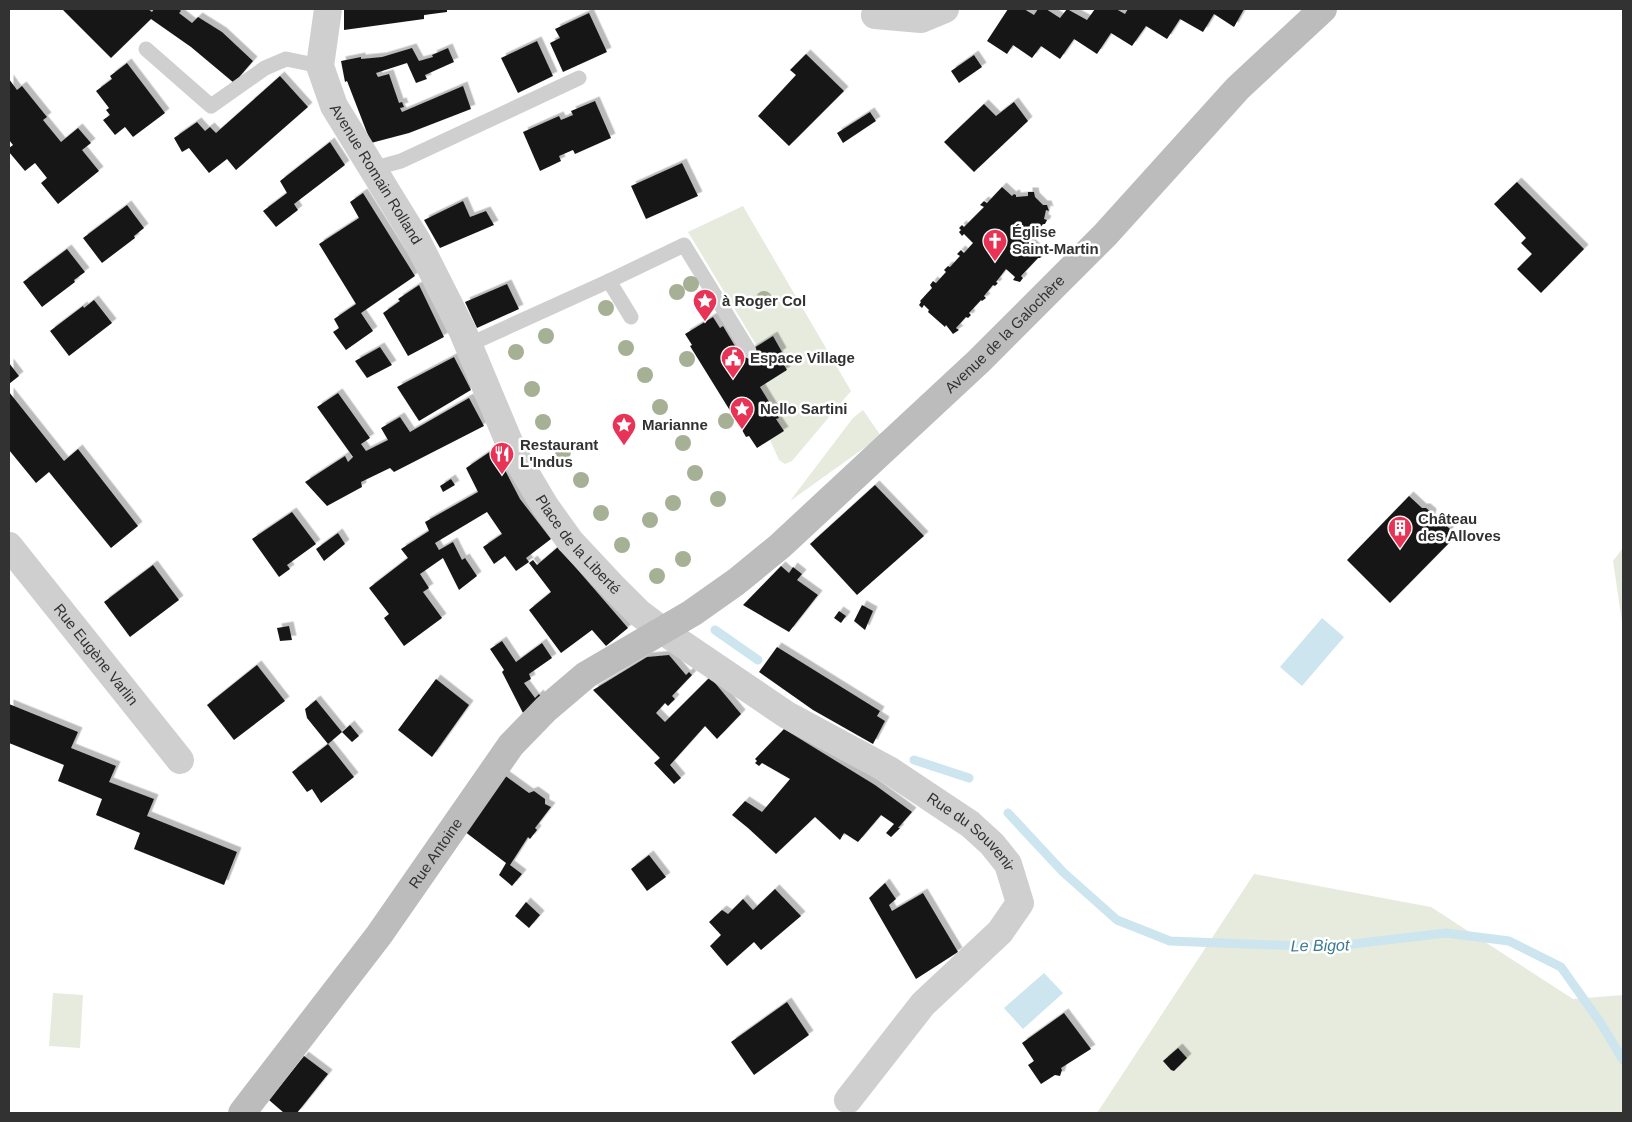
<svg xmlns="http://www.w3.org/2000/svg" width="1632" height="1122" viewBox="0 0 1632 1122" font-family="Helvetica,sans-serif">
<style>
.green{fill:#e6ebdd}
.water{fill:#cce5ee}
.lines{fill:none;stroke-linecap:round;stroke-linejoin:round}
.stream{stroke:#cce5ee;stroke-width:9}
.building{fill:#191919;filter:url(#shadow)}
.lane{stroke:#cfcfcf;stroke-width:15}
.street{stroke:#cfcfcf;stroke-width:28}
.secondary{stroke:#bcbcbc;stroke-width:28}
.tree{fill:#a5b094}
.labels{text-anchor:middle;stroke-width:5;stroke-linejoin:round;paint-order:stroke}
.street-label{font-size:15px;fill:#323232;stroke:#fff}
.poi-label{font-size:15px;font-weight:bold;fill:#323232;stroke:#fff;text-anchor:start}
.water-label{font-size:16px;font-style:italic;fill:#3b7a90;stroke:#fff}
</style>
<defs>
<filter id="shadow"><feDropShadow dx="4.5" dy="-4.5" stdDeviation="0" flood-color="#0004"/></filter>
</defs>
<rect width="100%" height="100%" fill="#fff"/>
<g class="green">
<polygon points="743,206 851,391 792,461 785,464 779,460 770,440 783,431 776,419 779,417 760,387 787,370 778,355 782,352 773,336 757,346 688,232"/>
<polygon points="863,410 881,436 790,501 853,418"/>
<polygon points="1623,548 1623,628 1613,561"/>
<polygon points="1254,874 1431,907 1573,999 1623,995 1623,1113 1097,1113"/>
<polygon points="53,993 83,995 80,1048 49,1046"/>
</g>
<g class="water">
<polygon points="1322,618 1344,637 1302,686 1280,667"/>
<polygon points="1044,973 1063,993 1023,1029 1004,1008"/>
</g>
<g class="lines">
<g class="stream">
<polyline points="715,630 758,660"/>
<polyline points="914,760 969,778"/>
<polyline points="1008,813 1063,872 1117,920 1170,941 1327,947 1446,933 1509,941 1561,967 1600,1022 1623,1060"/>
</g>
</g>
<g class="building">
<polygon points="62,9 148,9 152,12 154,9 179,9 181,11 179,13 192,23 198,17 222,32 253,61 234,83 191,47 151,19 111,58"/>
<polygon points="344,9 447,9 447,12 424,15 424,19 344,30"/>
<polygon points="1008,9 1024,9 1034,15 1038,9 1046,9 1060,18 1067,9 1087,20 1095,9 1116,9 1125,14 1128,9 1244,9 1234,27 1214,14 1203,32 1180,19 1167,39 1146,26 1132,46 1111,33 1097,54 1074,39 1060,59 1041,46 1032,58 1013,45 1007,54 987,41"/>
<polygon points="589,13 607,52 563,72 550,43 560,38 555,29"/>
<polygon points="537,41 553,76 518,93 501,58"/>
<polygon points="412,48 419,61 433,57 432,55 448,48 454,62 425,75 427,79 416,83 407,63 376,73 378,77 389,74 399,103 402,102 404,107 400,108 402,112 463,86 471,109 409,133 371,143 347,81 345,82 341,61 361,57 361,59 382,57"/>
<polygon points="806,54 844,91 789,146 758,116 796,75 790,70"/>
<polygon points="974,55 982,67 959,83 951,71"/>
<polygon points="127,63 165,113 133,137 125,127 115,135 103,120 110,115 106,110 109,108 96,91 112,79 110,76"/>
<polygon points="280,76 308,107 236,170 227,159 209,173 189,148 182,152 174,138 197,122 205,131 210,127 216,133"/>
<polygon points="9,79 17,90 22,86 47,117 43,120 61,142 78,128 91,143 82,150 99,171 58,204 41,183 47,178 35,163 25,171 9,152 9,148 13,145 9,140"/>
<polygon points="595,101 611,138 575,154 573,150 559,156 561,161 540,171 523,132 559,116 561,120 573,115 571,111"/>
<polygon points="1014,102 1028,121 974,172 944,142 984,104 996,116"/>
<polygon points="870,112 876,121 843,143 837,133"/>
<polygon points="330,142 345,165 294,204 298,210 276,227 263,211 287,193 280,181"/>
<polygon points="682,163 698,196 646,219 631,186"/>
<polygon points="1517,182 1584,249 1541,293 1517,269 1532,254 1521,243 1526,238 1494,204"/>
<polygon points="1002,187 1012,196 1014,194 1016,195 1016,197 1028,196 1028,192 1034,192 1035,197 1043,205 1047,205 1049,211 1046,210 1044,219 1047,220 1045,224 1043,224 1028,241 1038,250 1040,248 1043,250 1041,252 1043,255 1040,258 1038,258 1021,276 1023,278 1020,282 1013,280 1015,277 1006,269 996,282 998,283 995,286 993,285 984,296 986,298 982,301 981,300 969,313 971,315 968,318 966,317 956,328 959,330 953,334 946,325 945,327 928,312 929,310 924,305 922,308 919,305 921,302 920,301 932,288 930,285 933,281 936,283 946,272 944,270 948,266 950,267 960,256 957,254 961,250 964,253 973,243 964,234 962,236 959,232 961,230 959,228 962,225 964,227 984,207 980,205 984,201 987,203"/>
<polygon points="363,193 415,276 361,313 373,331 346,350 333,332 339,328 334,319 356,304 319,244 359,218 350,202"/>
<polygon points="463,201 470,217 486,211 494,225 440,248 424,220"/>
<polygon points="127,205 144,228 134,236 135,238 102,263 83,238"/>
<polygon points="67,249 85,272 74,280 75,282 42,307 23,282"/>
<polygon points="507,284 519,309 477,328 465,302"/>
<polygon points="419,285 444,337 408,356 383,313 400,301 398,299"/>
<polygon points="94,300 112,323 69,356 50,331 83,306 84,308"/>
<polygon points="713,317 720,328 723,326 741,356 773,336 782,352 778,355 787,370 760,387 779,418 776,419 784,431 757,448 749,436 746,437 742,430 690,346 692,345 685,334"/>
<polygon points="380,347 392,365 367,378 355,361"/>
<polygon points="454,357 471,390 419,421 397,387"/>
<polygon points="9,363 19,376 9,384"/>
<polygon points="9,392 64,461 78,449 138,526 111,548 49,472 36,483 9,450"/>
<polygon points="338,393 370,438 361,444 366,451 388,440 381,428 400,417 410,432 469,398 484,426 394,472 390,468 361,482 362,487 327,506 305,482 345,456 348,462 353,457 317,407"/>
<polygon points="494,449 520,499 551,539 526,558 529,562 516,571 505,556 494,564 483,547 502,534 487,512 435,543 439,550 453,542 462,560 465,558 477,576 459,590 443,558 420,574 429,588 423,592 442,618 404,646 384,618 389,614 369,588 408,558 401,549 429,531 425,522 478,492 466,468"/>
<polygon points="451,479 455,485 443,492 440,486"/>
<polygon points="875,485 924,536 857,595 810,544"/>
<polygon points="1409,496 1422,508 1426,508 1432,513 1431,518 1437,523 1441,521 1450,529 1448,534 1453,539 1390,603 1347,560"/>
<polygon points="292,512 316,544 287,565 290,569 279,577 252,539"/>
<polygon points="338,533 345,544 324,561 316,549"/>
<polygon points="558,547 628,628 606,646 592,630 561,653 529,610 551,592 529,563 533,560 537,565"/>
<polygon points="153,565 179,600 130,637 104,602"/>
<polygon points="781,566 789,573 793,567 802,574 797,580 818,595 789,632 743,605"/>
<polygon points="862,605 873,611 865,630 854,621"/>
<polygon points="839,611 846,616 841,623 834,618"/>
<polygon points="289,626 292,640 280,641 277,628"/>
<polygon points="502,641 516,662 542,643 552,658 529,674 531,679 524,683 535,698 539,694 542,699 523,713 502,672 504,670 490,649"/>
<polygon points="777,647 880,711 877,716 885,721 873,744 813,710 759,672"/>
<polygon points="669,655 686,675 689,672 692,675 672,696 675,699 668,706 665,703 656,713 665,722 710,677 741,714 717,739 705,726 670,765 681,778 674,784 654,763 660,758 593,690 647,657"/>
<polygon points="257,665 285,701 234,740 207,705"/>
<polygon points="436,679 469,705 432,757 398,730"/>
<polygon points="316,700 342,732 350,725 359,736 352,742 342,732 328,744 307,718 305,709"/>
<polygon points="9,704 78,732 71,748 116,766 109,782 154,799 147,816 237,852 224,885 134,849 140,833 96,815 102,799 58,781 64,765 9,743"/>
<polygon points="784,729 875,785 912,812 898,828 900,828 891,837 886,833 894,824 881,815 858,842 844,833 840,840 815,817 776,854 748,828 732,815 745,801 762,812 790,779 762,763 759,766 755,763 757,761 755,759"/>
<polygon points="328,744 354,777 321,803 312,789 307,792 292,772"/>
<polygon points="500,772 529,793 534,791 545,799 545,804 551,807 535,828 537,830 530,839 528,837 510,865 522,874 512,886 499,875 506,863 460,828"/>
<polygon points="649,855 666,877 647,891 631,869"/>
<polygon points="885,883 896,899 889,905 892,911 923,893 958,952 916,979 869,898"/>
<polygon points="775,889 801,916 761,950 754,942 727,966 710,946 721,935 709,922 722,910 728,914 743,899 753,910"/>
<polygon points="526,902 540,915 529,928 515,916"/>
<polygon points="787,1002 809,1035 754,1075 731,1042"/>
<polygon points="1064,1013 1091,1049 1061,1068 1062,1070 1060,1076 1055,1075 1041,1084 1028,1065 1034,1061 1022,1043"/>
<polygon points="1178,1048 1187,1058 1174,1071 1171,1070 1163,1061"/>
<polygon points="304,1056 328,1074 297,1113 284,1113 269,1100"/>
</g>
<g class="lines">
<g class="lane">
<polyline points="146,49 211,106 265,68 286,59 320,66"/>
<polyline points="372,169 401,161 579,78"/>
<polyline points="609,281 631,317"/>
<polyline points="468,345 609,281 684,245 749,351"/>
</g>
<g class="street">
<path id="s1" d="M328,9L320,66L334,106L417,241L463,332L514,454L545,506L570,541L615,589L639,613L663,631L787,715L889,770L970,824L992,844L1008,864L1020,903L1000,932L923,1004L848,1100"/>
<polyline points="875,15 921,19 945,9"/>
<path id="s2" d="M9,546L180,760"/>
</g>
<path class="secondary" id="s3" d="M242,1113L379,935L511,745L546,709L586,675L692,613L736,582L780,546L979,361L1105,235L1238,88L1323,9"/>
</g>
<g class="tree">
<circle cx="691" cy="284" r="8"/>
<circle cx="677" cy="292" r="8"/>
<circle cx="764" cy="299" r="8"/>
<circle cx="606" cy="308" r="8"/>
<circle cx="546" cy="336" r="8"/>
<circle cx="626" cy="348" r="8"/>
<circle cx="516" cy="352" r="8"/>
<circle cx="687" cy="359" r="8"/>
<circle cx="645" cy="375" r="8"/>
<circle cx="532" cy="389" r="8"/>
<circle cx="660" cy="407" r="8"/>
<circle cx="726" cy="421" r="8"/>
<circle cx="543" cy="422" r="8"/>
<circle cx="683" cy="443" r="8"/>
<circle cx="563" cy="452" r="8"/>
<circle cx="695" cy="473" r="8"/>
<circle cx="581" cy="480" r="8"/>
<circle cx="718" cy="499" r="8"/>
<circle cx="673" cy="503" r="8"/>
<circle cx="601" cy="513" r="8"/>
<circle cx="650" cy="520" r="8"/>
<circle cx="622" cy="545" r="8"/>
<circle cx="683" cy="559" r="8"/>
<circle cx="657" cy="576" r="8"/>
</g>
<defs>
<symbol id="church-pin" viewBox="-11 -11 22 30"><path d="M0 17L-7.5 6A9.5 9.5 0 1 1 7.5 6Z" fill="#e93356" stroke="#fff"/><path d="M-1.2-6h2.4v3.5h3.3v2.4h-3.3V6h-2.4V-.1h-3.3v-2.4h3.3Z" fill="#fff"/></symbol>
<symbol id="sight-pin" viewBox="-11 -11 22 30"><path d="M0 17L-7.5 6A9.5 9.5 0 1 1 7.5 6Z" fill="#e93356" stroke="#fff"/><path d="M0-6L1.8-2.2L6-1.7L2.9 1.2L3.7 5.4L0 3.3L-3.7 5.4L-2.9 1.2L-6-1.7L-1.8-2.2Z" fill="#fff"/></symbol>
<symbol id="civic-pin" viewBox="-11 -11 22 30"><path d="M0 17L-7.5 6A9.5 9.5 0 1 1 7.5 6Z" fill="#e93356" stroke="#fff"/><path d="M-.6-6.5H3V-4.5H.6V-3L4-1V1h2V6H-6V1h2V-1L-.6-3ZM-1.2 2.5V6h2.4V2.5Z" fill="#fff"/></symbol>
<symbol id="restaurant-pin" viewBox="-11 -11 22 30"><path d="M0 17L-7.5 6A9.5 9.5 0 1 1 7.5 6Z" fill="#e93356" stroke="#fff"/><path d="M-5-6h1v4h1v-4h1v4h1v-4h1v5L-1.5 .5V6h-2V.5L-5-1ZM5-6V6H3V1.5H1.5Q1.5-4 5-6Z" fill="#fff"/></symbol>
<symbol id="building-pin" viewBox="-11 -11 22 30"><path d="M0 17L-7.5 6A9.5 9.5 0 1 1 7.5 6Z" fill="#e93356" stroke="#fff"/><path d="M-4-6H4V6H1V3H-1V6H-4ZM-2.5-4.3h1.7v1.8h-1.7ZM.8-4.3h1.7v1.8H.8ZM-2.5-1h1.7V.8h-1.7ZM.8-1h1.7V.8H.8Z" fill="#fff"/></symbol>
</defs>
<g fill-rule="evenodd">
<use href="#church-pin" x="981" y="227" width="28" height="38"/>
<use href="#sight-pin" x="691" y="287" width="28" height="38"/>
<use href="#civic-pin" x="719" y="344" width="28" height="38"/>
<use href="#sight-pin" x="728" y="395" width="28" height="38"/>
<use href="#sight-pin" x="610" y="411" width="28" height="38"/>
<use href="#restaurant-pin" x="488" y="440" width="28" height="38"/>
<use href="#building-pin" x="1386" y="514" width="28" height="38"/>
</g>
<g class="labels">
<g class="street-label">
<text dy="5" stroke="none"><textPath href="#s1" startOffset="180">Avenue Romain Rolland</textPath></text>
<text dy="5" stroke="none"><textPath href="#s3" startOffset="1101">Avenue de la Galochère</textPath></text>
<text dy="5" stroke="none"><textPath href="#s1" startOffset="604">Place de la Liberté</textPath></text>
<text dy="5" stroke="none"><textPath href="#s2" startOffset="139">Rue Eugène Varlin</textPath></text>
<text dy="5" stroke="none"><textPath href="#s1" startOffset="1095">Rue du Souvenir</textPath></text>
<text dy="5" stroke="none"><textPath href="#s3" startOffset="324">Rue Antoine</textPath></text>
</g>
<g class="poi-label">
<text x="1012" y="237">Église<tspan x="1012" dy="17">Saint-Martin</tspan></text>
<text x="722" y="306">à Roger Col</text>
<text x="750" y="363">Espace Village</text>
<text x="760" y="414">Nello Sartini</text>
<text x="642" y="430">Marianne</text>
<text x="520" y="450">Restaurant<tspan x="520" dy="17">L'Indus</tspan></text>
<text x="1418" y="524">Château<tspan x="1418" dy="17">des Alloves</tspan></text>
</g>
<g class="water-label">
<text transform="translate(1320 945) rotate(-1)" y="6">Le Bigot</text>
</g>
</g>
<rect width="1632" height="1122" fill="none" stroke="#323232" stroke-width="20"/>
</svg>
